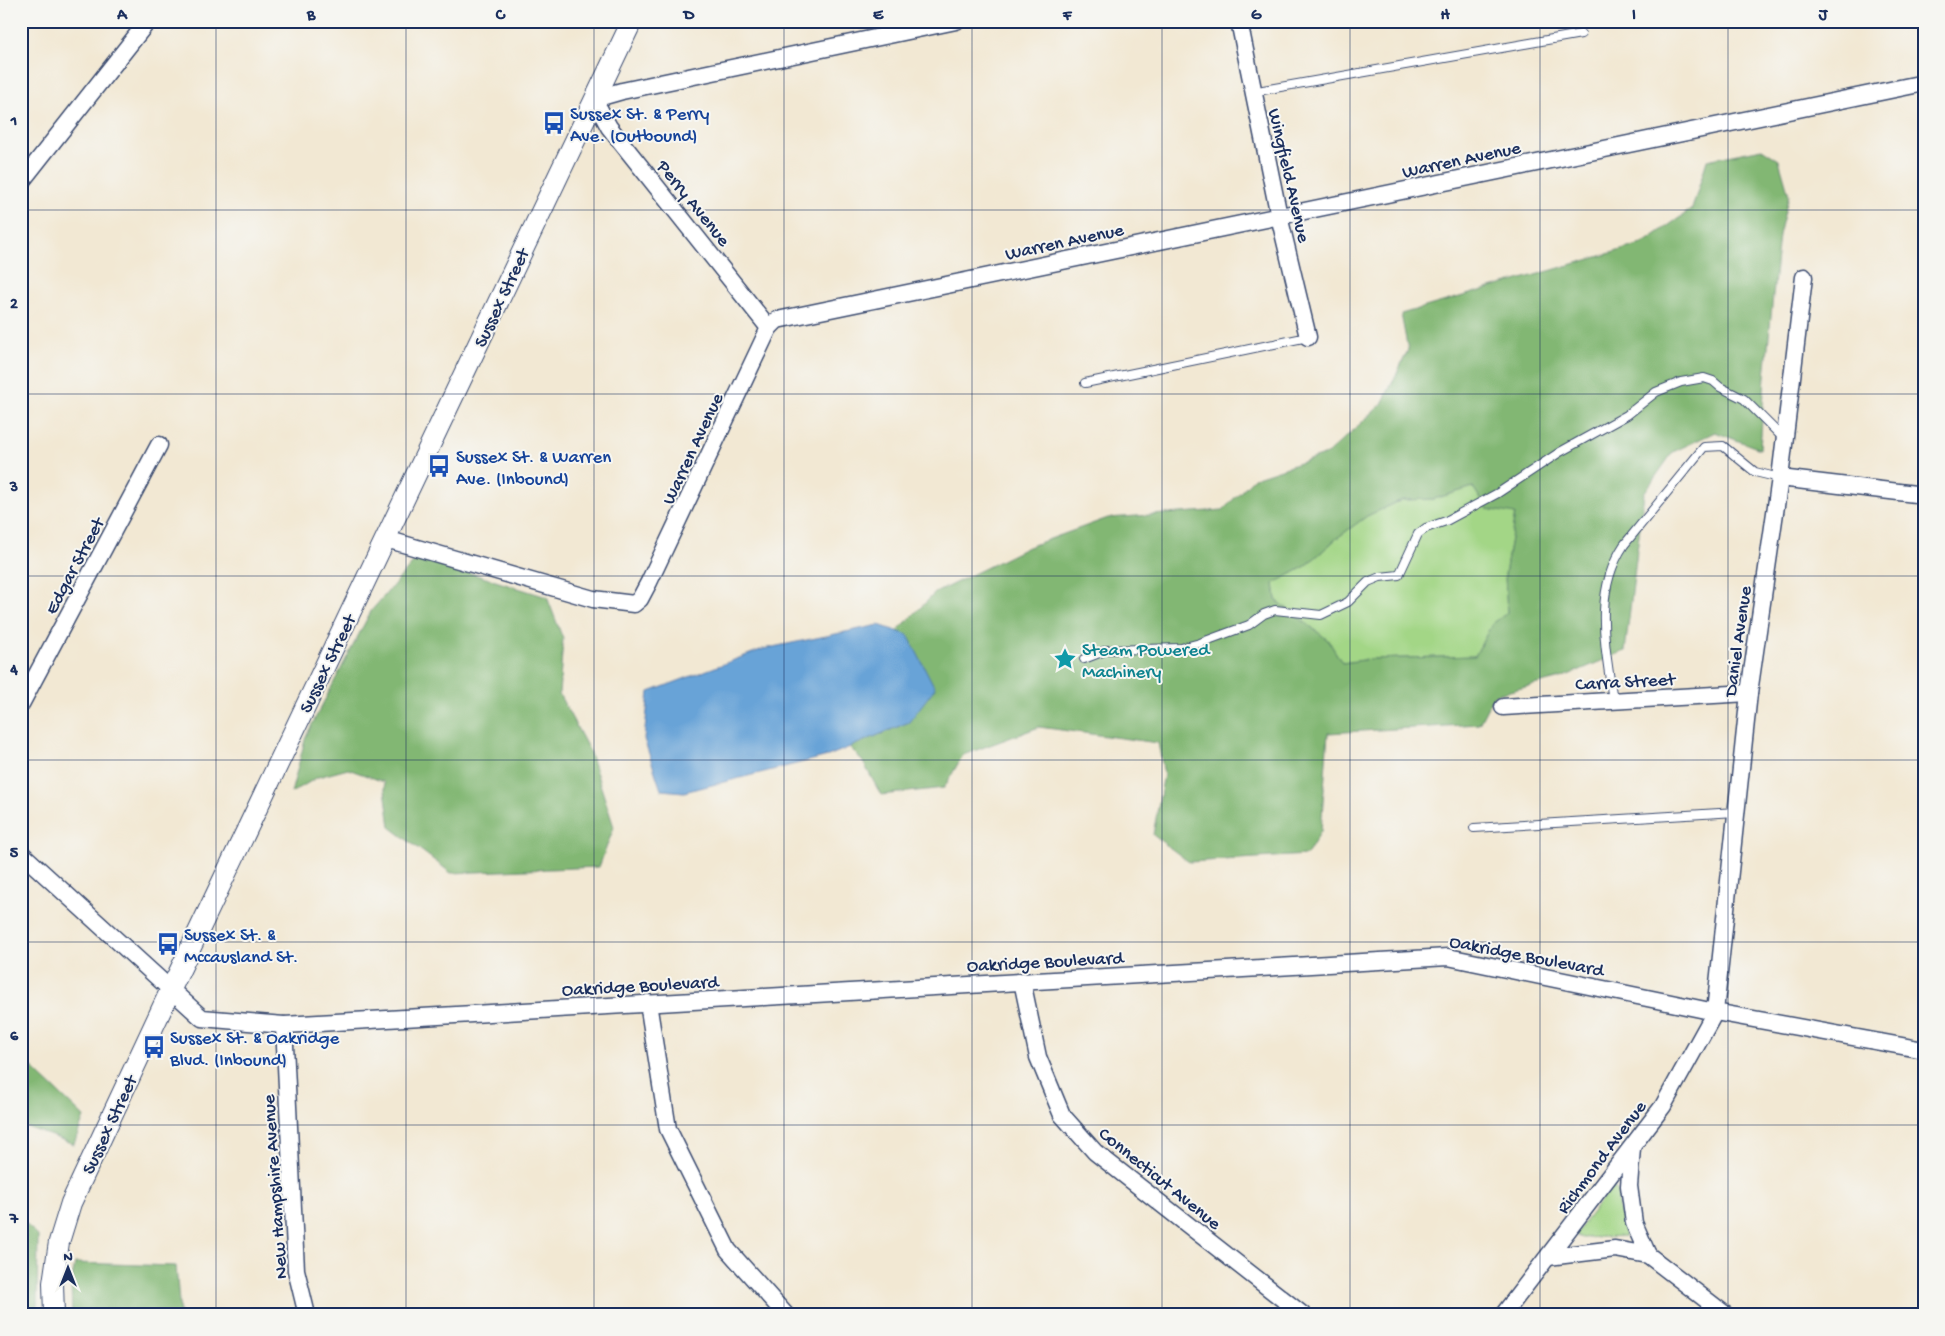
<svg xmlns="http://www.w3.org/2000/svg" width="1945" height="1336" viewBox="0 0 1945 1336" font-family="'Gochi Hand',sans-serif">
<style>
.green{fill:#a3d686;stroke:#5f8272}
.forest{fill:#82b773;stroke:#4e7368;fill-rule:evenodd}
.water{fill:#67a3d7;stroke:#41699a}
.lines{fill:none;stroke-linecap:round;stroke-linejoin:round}
.service-casing{stroke:#3b4b70;stroke-width:10}
.minor-casing{stroke:#3b4b70;stroke-width:19}
.tertiary-casing{stroke:#3b4b70;stroke-width:22}
.service{stroke:#fff;stroke-width:8}
.minor{stroke:#fff;stroke-width:16}
.tertiary{stroke:#fff;stroke-width:20}
.grid{fill:none;stroke:#1b2f5e;stroke-width:1;stroke-opacity:0.55}
.labels{text-anchor:middle;stroke-width:4;stroke-linejoin:round;paint-order:stroke}
.transit-label{font-size:19px;fill:#164399;stroke:#f6f6f2;text-anchor:start}
.street-label{font-size:19px;fill:#1b2f5e;stroke:#f6f6f2}
.culture-label{font-size:19px;fill:#0d838f;stroke:#f6f6f2;text-anchor:start}
.neatline{fill:none;stroke:#1b2f5e;stroke-width:2}
.grid-label{font-size:16px;text-anchor:middle;font-weight:bold;fill:#1b2f5e}
</style>
<rect width="100%" height="100%" fill="#f6f6f2"/>
<filter id="ink" filterUnits="userSpaceOnUse"><feTurbulence type="fractalNoise" baseFrequency=".02" numOctaves="2"/><feDisplacementMap in="SourceGraphic" scale="10" xChannelSelector="R" yChannelSelector="G"/><feConvolveMatrix kernelMatrix="1 2 1 2 8 2 1 2 1" color-interpolation-filters="sRGB"/></filter>
<filter id="wash" filterUnits="userSpaceOnUse"><feTurbulence type="fractalNoise" baseFrequency=".0096" numOctaves="4" result="noise"/><feDisplacementMap in="SourceGraphic" scale="20" xChannelSelector="R" yChannelSelector="G"/><feGaussianBlur stdDeviation="1.12" result="paint"/><feColorMatrix in="noise" values="0 0 0 0 0 0 0 0 0 0 0 0 0 0 0 0 0 1.4 0 .05"/><feComposite in="paint" operator="in"/></filter>
<g filter="url(#wash)">
<rect width="100%" height="100%" fill="#f2e8d3"/>
<g class="green">
<polygon points="1473,487 1487,509 1515,513 1505,575 1507,613 1492,624 1475,656 1371,659 1342,663 1328,640 1276,600 1274,583 1306,566 1337,538 1367,516 1402,500 1434,499"/>
<polygon points="1612,1186 1618,1192 1618,1204 1625,1236 1582,1238 1577,1236 1576,1233"/>
</g>
<g class="forest">
<path d="M1762,149L1779,160L1789,195L1779,235L1765,377L1760,449L1715,432L1673,452L1644,493L1625,651L1561,678L1494,695L1479,724L1328,733L1321,831L1307,855L1189,862L1153,835L1164,774L1158,743L1039,727L963,755L944,788L881,795L863,762L850,747L909,722L908,636L897,631L935,593L1028,547L1108,518L1223,510L1254,478L1327,454L1382,404L1408,350L1401,314L1642,244L1692,209L1707,160ZM1473,487L1487,509L1515,514L1505,575L1507,613L1492,624L1475,656L1371,659L1342,663L1328,640L1276,600L1274,583L1306,566L1337,538L1367,516L1402,500L1434,499Z"/>
<polygon points="418,557 547,597 563,639 559,694 589,750 614,827 599,867 451,873 390,827 384,782 348,769 318,777 291,793 306,736 371,611"/>
<polygon points="21,1057 84,1117 74,1144 21,1125"/>
<polygon points="21,1219 38,1236 37,1315 21,1315"/>
<polygon points="75,1263 176,1266 180,1315 72,1315 71,1284"/>
</g>
<polygon class="water" points="879,625 908,635 935,688 909,722 850,747 828,756 684,792 661,790 644,739 649,692 763,649"/>
</g>
<g filter="url(#ink)">
<g class="lines">
<defs>
<g id="service">
<polyline points="1252,92 1581,34"/>
<polyline points="1085,383 1308,337"/>
<polyline points="1084,659 1107,650 1181,648 1200,643 1249,625 1264,614 1275,610 1321,615 1348,602 1368,582 1380,577 1399,575 1418,534 1426,528 1446,521 1498,493 1560,452 1627,415 1656,392 1681,382 1704,378 1713,381 1720,387 1744,399 1784,439"/>
<path d="M1613,701C1606,648 1592,593 1624,545L1704,447L1723,446L1755,472L1780,478"/>
<polyline points="1474,828 1736,812"/>
</g>
<g id="minor">
<polyline points="1239,21 1279,216 1308,337"/>
<polyline points="21,182 148,21"/>
<polyline points="769,328 609,127 594,99 622,91 956,21"/>
<polyline points="1780,478 1924,495"/>
<polyline points="386,539 593,599 634,604 640,599 649,582 769,328 777,320 1924,83"/>
<polyline points="21,704 159,445"/>
<polyline points="1503,707 1749,693"/>
<polyline points="21,853 202,1018 284,1025 1448,957 1715,1012 1924,1050"/>
<polyline points="1022,981 1038,1057 1062,1115 1095,1152 1303,1315"/>
<polyline points="648,1003 668,1129 728,1250 786,1315"/>
<polyline points="284,1025 296,1270 307,1315"/>
<polyline points="1632,1148 1629,1186 1634,1223 1648,1255"/>
<polyline points="1548,1257 1615,1249 1648,1255 1726,1315"/>
<polyline points="1503,1315 1663,1106 1715,1012 1749,693 1780,478 1804,277"/>
</g>
<polyline id="tertiary" points="54,1315 53,1283 59,1242 71,1203 171,989 632,21"/>
</defs>
<use href="#service" class="service-casing"/>
<use href="#minor" class="minor-casing"/>
<use href="#tertiary" class="tertiary-casing"/>
<use href="#service" class="service"/>
<use href="#minor" class="minor"/>
<use href="#tertiary" class="tertiary"/>
</g>
</g>
<path class="grid" d="M216,21V1315M406,21V1315M594,21V1315M784,21V1315M972,21V1315M1162,21V1315M1350,21V1315M1540,21V1315M1728,21V1315M21,210H1924M21,394H1924M21,576H1924M21,760H1924M21,942H1924M21,1125H1924"/>
<defs>
<symbol id="bus-bare" viewBox="-9 -9 18 18"><path d="M-5-6H5V4H4V6H2V4H-2V6H-4V4H-5ZM-3.5-4V0h7V-4ZM-3.5 1.2v1.5H-2V1.2ZM2 1.2v1.5H3.5V1.2Z" fill="#1a4fb4" stroke="#f6f6f2" stroke-width="2.5" paint-order="stroke"/></symbol>
<symbol id="sight-bare" viewBox="-9 -9 18 18"><path d="M0-6L1.8-2.2L6-1.7L2.9 1.2L3.7 5.4L0 3.3L-3.7 5.4L-2.9 1.2L-6-1.7L-1.8-2.2Z" fill="#0f9aa8" stroke="#f6f6f2" stroke-width="2.5" paint-order="stroke"/></symbol>
</defs>
<g fill-rule="evenodd">
<use href="#bus-bare" x="538" y="107" width="32" height="32"/>
<use href="#bus-bare" x="423" y="450" width="32" height="32"/>
<use href="#sight-bare" x="1049" y="643" width="32" height="32"/>
<use href="#bus-bare" x="152" y="928" width="32" height="32"/>
<use href="#bus-bare" x="138" y="1031" width="32" height="32"/>
</g>
<g class="labels">
<g class="transit-label">
<text x="570" y="119">Sussex St. &amp; Perry<tspan x="570" dy="22">Ave. (Outbound)</tspan></text>
<text x="456" y="462">Sussex St. &amp; Warren<tspan x="456" dy="22">Ave. (Inbound)</tspan></text>
<text x="184" y="940">Sussex St. &amp;<tspan x="184" dy="22">Mccausland St.</tspan></text>
<text x="170" y="1043">Sussex St. &amp; Oakridge<tspan x="170" dy="22">Blvd. (Inbound)</tspan></text>
</g>
<g class="street-label">
<text transform="translate(1461 158) rotate(-12)" y="7">Warren Avenue</text>
<text transform="translate(1291 175) rotate(77)" y="7">Wingfield Avenue</text>
<text transform="translate(695 202) rotate(51)" y="7">Perry Avenue</text>
<text transform="translate(1064 240) rotate(-12)" y="7">Warren Avenue</text>
<text transform="translate(500 297) rotate(-65)" y="7">Sussex Street</text>
<text transform="translate(691 448) rotate(-65)" y="7">Warren Avenue</text>
<text transform="translate(73 565) rotate(-62)" y="7">Edgar Street</text>
<text transform="translate(1736 641) rotate(-82)" y="7">Daniel Avenue</text>
<text transform="translate(326 663) rotate(-64)" y="7">Sussex Street</text>
<text transform="translate(1625 680) rotate(-3)" y="7">Carra Street</text>
<text transform="translate(1527 954) rotate(11)" y="7">Oakridge Boulevard</text>
<text transform="translate(1045 960) rotate(-3)" y="7">Oakridge Boulevard</text>
<text transform="translate(640 984) rotate(-3)" y="7">Oakridge Boulevard</text>
<text transform="translate(108 1124) rotate(-65)" y="7">Sussex Street</text>
<text transform="translate(1600 1156) rotate(-53)" y="7">Richmond Avenue</text>
<text transform="translate(1161 1177) rotate(39)" y="7">Connecticut Avenue</text>
<text transform="translate(273 1187) rotate(-94)" y="7">New Hampshire Avenue</text>
</g>
<g class="culture-label">
<text x="1082" y="655">Steam Powered<tspan x="1082" dy="22">Machinery</tspan></text>
</g>
</g>
<rect width="1945" height="1336" fill="none" stroke="#f6f6f2" stroke-width="55"/>
<g transform="translate(68 1268)" stroke="#f6f6f2" stroke-width="4" paint-order="stroke">
<path d="M0-4L9 19L0 12L-9 19Z" fill="#1b2f5e"/>
<text y="-8" font-size="14" font-weight="bold" text-anchor="middle" fill="#1b2f5e">N</text>
</g>
<rect x="28" y="28" width="1890" height="1280" class="neatline"/>
<g class="grid-label">
<text x="122" y="19">A</text>
<text x="311" y="19">B</text>
<text x="500" y="19">C</text>
<text x="689" y="19">D</text>
<text x="878" y="19">E</text>
<text x="1067" y="19">F</text>
<text x="1256" y="19">G</text>
<text x="1445" y="19">H</text>
<text x="1634" y="19">I</text>
<text x="1823" y="19">J</text>
<text x="14" y="125">1</text>
<text x="14" y="308">2</text>
<text x="14" y="491">3</text>
<text x="14" y="674">4</text>
<text x="14" y="857">5</text>
<text x="14" y="1040">6</text>
<text x="14" y="1223">7</text>
</g>
</svg>
